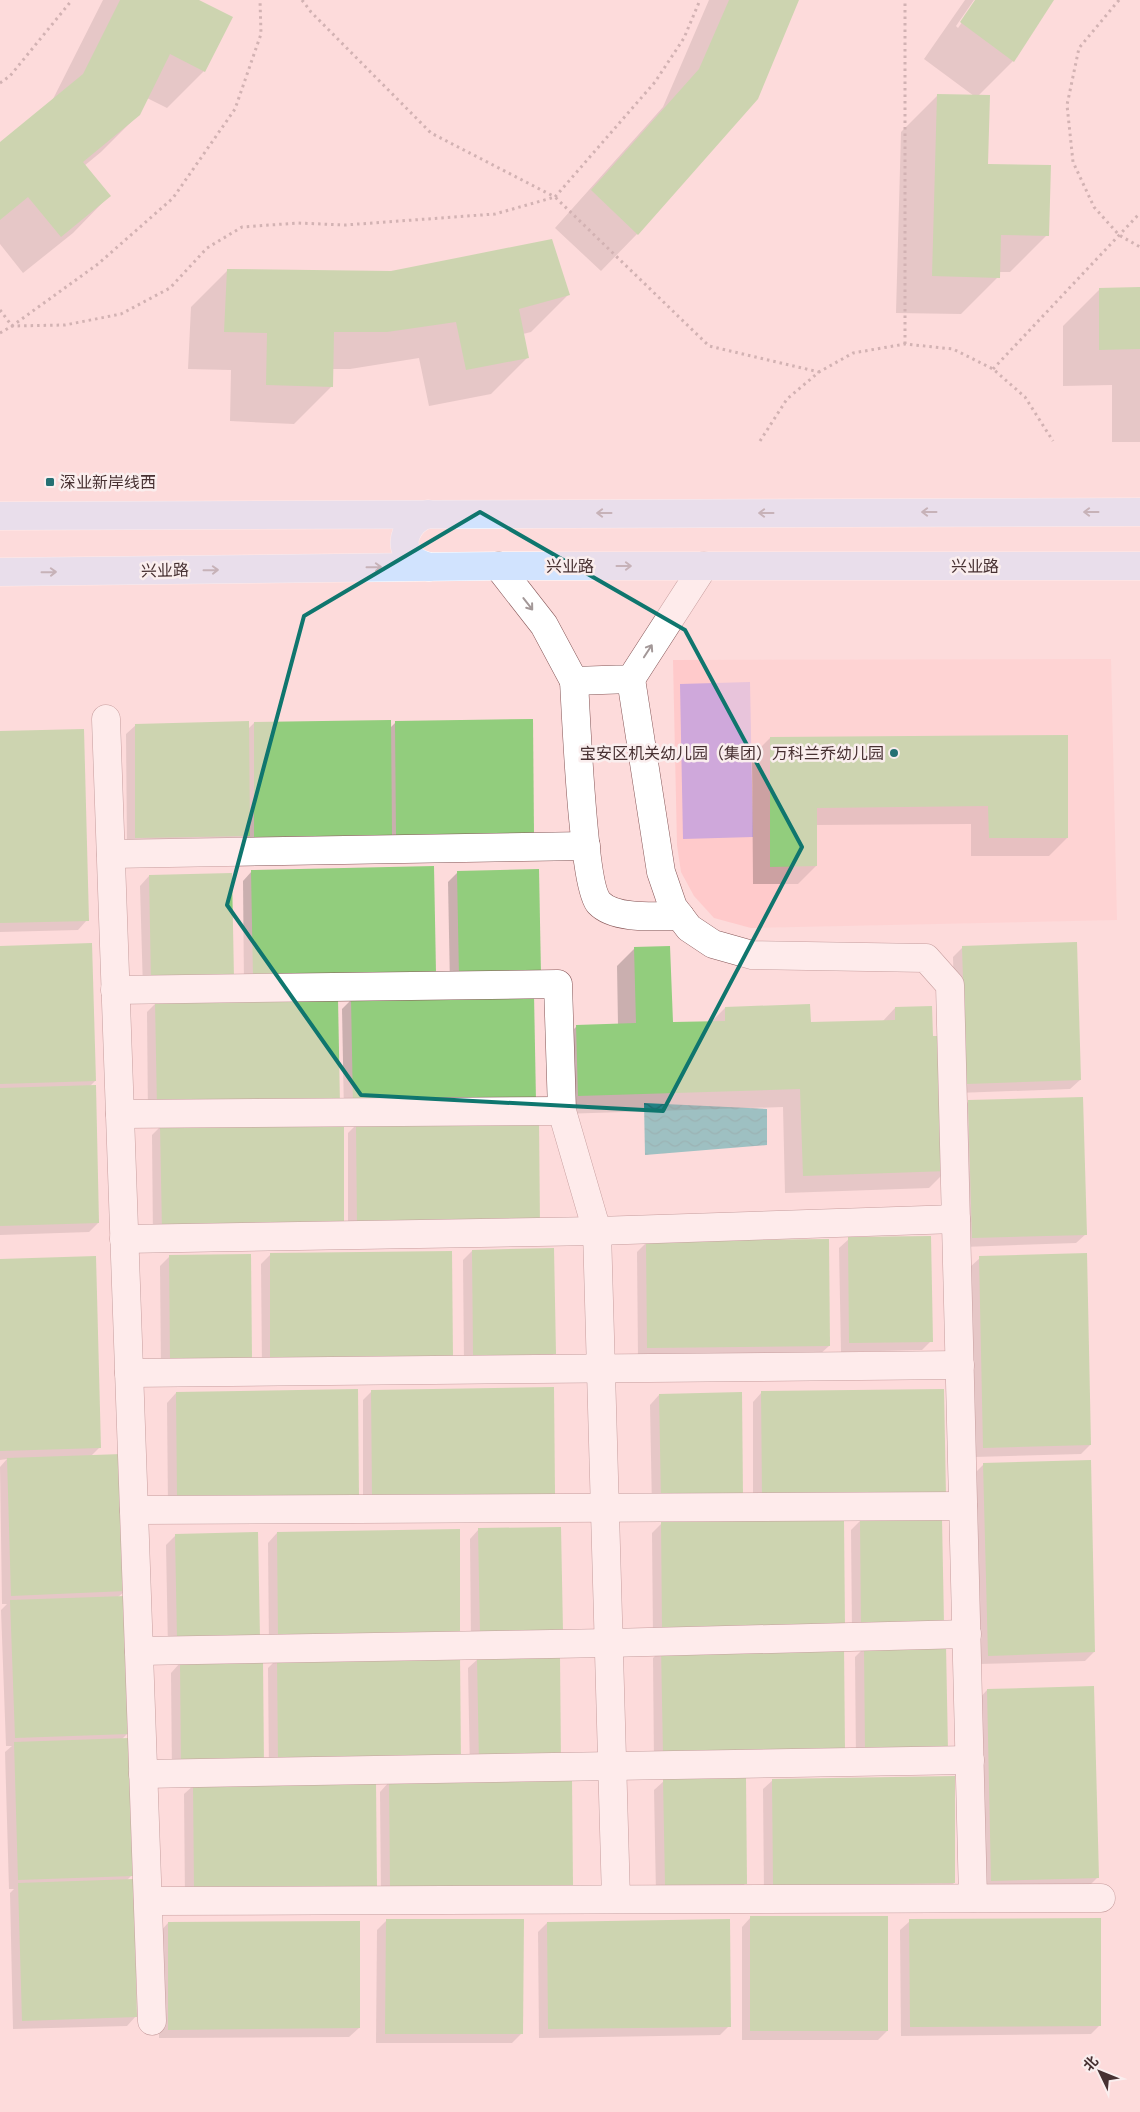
<svg xmlns="http://www.w3.org/2000/svg" width="1140" height="2112" viewBox="0 0 1140 2112" font-family="'Zilla Slab','Noto Sans SC',serif">
<style>
.built{fill:#ffcacb}
.park{fill:#cfa8db}
.water{fill:url(#water-waves)}
.shadow{fill:#0003}
.building{fill:#92cd7d}
.lines{fill:none;stroke-linecap:round;stroke-linejoin:round}
.minor-casing{stroke:#855556;stroke-width:29}
.major-casing{stroke:#fff;stroke-width:29}
.path{stroke:#9e8283;stroke-width:3;stroke-dasharray:2.5 4;stroke-linecap:butt}
.minor{stroke:#fff;stroke-width:28}
.major{stroke:#d1e3fe;stroke-width:28}
.oneway{stroke:#85818e}
.oneway2{stroke:#a39898}
.marked{fill:none;stroke:#0f766e;stroke-width:4;stroke-linejoin:round}
.poi-dot{fill:#257073;stroke:#faeeee;stroke-width:2}
.labels{text-anchor:middle;stroke-width:5;stroke-linejoin:round;paint-order:stroke}
.poi-label{font-size:16px;fill:#473132;stroke:#faeeee;text-anchor:start}
.street-label{font-size:16px;fill:#473132;stroke:#faeeee}
</style>
<defs>
<pattern id="water-waves" width="16" height="10" patternUnits="userSpaceOnUse" patternTransform="scale(1.25)"><rect width="16" height="10" fill="#2aa0a4"/><path d="M0 5q4-4 8 0t8 0" fill="none" stroke="#268386"/></pattern>
</defs>
<rect width="100%" height="100%" fill="#fddbdb"/>
<polygon class="built" points="1111,659 1117,920 751,928 714,918 694,896 681,872 677,845 673,660"/>
<polygon class="park" points="750,682 753,837 683,839 680,684"/>
<polygon class="water" points="644,1103 767,1109 767,1145 645,1155"/>
<g class="shadow">
<polygon points="103,0 197,0 204,71 167,108 147,98 139,114 101,152 84,166 109,196 73,233 23,273 0,244 0,143 52,101"/>
<polygon points="709,0 798,0 637,234 601,271 555,228 663,107"/>
<polygon points="965,0 974,0 956,26 958,28 977,0 1053,0 1013,61 978,96 986,165 1047,235 1010,272 998,272 998,277 961,314 896,313 901,132 938,95 974,96 924,59"/>
<polygon points="228,270 568,295 531,332 523,334 528,357 491,394 429,406 419,358 350,369 332,369 331,387 294,424 230,421 231,370 188,369 191,307"/>
<polygon points="1140,288 1140,442 1112,442 1112,385 1063,386 1063,326 1100,289"/>
<polygon points="396,722 533,834 127,847 126,734 136,725 248,729 254,723 390,728"/>
<polygon points="0,732 87,920 78,930 0,932"/>
<polygon points="1067,736 1067,838 1049,856 971,856 971,824 816,825 816,866 798,884 753,884 752,756 770,738"/>
<polygon points="433,868 244,987 243,881 252,871"/>
<polygon points="538,870 450,986 448,882 457,873"/>
<polygon points="231,874 143,990 140,886 149,876"/>
<polygon points="0,947 95,1081 89,1087 98,1223 89,1232 0,1235"/>
<polygon points="963,947 1080,1080 1070,1089 957,1093 953,957"/>
<polygon points="635,948 671,1023 711,1022 725,1008 810,1024 882,1022 895,1008 932,1037 947,1170 929,1188 785,1193 783,1107 561,1114 559,1044 577,1026 618,1025 617,966"/>
<polygon points="337,999 148,1117 147,1012 156,1003"/>
<polygon points="352,999 535,1101 344,1114 342,1009"/>
<polygon points="968,1102 1086,1234 1076,1243 963,1247 959,1111"/>
<polygon points="342,1123 153,1241 152,1135 161,1126"/>
<polygon points="357,1124 539,1227 348,1239 348,1133"/>
<polygon points="849,1239 931,1341 922,1350 841,1352 839,1248"/>
<polygon points="647,1242 829,1346 819,1355 638,1357 637,1252"/>
<polygon points="472,1251 555,1353 545,1362 464,1364 463,1260"/>
<polygon points="451,1252 262,1369 261,1264 270,1255"/>
<polygon points="169,1257 251,1359 161,1370 160,1266"/>
<polygon points="980,1258 1090,1445 1081,1454 974,1457 970,1267"/>
<polygon points="0,1260 99,1448 91,1456 125,1591 118,1597 128,1733 122,1739 132,1875 127,1880 136,2016 127,2026 13,2029 10,1893 14,1889 9,1889 5,1752 12,1746 6,1746 1,1610 7,1604 2,1604 0,1467 7,1459 0,1460"/>
<polygon points="943,1390 753,1507 753,1402 762,1392"/>
<polygon points="357,1391 168,1508 167,1403 176,1393"/>
<polygon points="372,1391 554,1494 545,1503 363,1506 363,1400"/>
<polygon points="741,1394 652,1509 650,1405 659,1395"/>
<polygon points="984,1464 1094,1652 1085,1661 979,1664 974,1474"/>
<polygon points="941,1519 852,1634 851,1530 860,1521"/>
<polygon points="843,1521 653,1638 652,1533 662,1523"/>
<polygon points="560,1528 471,1643 470,1539 479,1529"/>
<polygon points="277,1533 459,1636 269,1648 268,1543"/>
<polygon points="257,1534 168,1649 166,1545 176,1535"/>
<polygon points="945,1646 856,1761 855,1657 864,1648"/>
<polygon points="662,1649 835,1761 654,1764 653,1658"/>
<polygon points="459,1656 269,1773 268,1668 278,1658"/>
<polygon points="558,1658 470,1772 468,1668 478,1659"/>
<polygon points="262,1662 172,1777 171,1673 180,1663"/>
<polygon points="987,1690 1097,1878 1088,1887 982,1890 978,1700"/>
<polygon points="773,1780 954,1883 945,1892 764,1895 763,1789"/>
<polygon points="664,1781 746,1883 736,1892 656,1894 654,1790"/>
<polygon points="375,1782 185,1900 184,1794 194,1785"/>
<polygon points="389,1782 571,1886 381,1897 380,1792"/>
<polygon points="751,1917 887,2031 878,2040 742,2040 742,1927"/>
<polygon points="386,1921 522,2033 512,2043 376,2043 377,1930"/>
<polygon points="910,1921 1100,2025 1091,2034 901,2036 900,1930"/>
<polygon points="168,1923 359,2028 349,2037 159,2038 159,1933"/>
<polygon points="547,1923 729,2026 720,2035 539,2038 538,1932"/>
</g>
<g class="building">
<polygon points="120,0 199,0 233,17 205,72 170,54 140,115 83,162 111,196 61,237 28,197 0,220 0,142 83,74"/>
<polygon points="729,0 799,0 758,99 638,235 591,190 699,69"/>
<polygon points="975,0 1054,0 1014,62 960,22"/>
<polygon points="937,94 990,95 988,164 1051,165 1049,236 1001,235 1000,278 932,276"/>
<polygon points="552,239 570,295 519,309 529,358 466,370 456,322 387,332 334,332 333,387 266,385 267,333 224,332 227,269 391,271"/>
<polygon points="1140,287 1140,349 1099,350 1099,288"/>
<polygon points="533,719 534,834 396,836 395,721"/>
<polygon points="391,720 392,835 254,837 254,722"/>
<polygon points="249,721 250,836 135,838 135,724"/>
<polygon points="84,729 89,921 0,923 0,731"/>
<polygon points="1068,735 1068,838 989,838 988,806 817,808 817,866 770,867 770,737"/>
<polygon points="434,866 436,973 253,978 251,870"/>
<polygon points="539,869 541,975 459,977 457,871"/>
<polygon points="232,873 234,979 151,981 149,875"/>
<polygon points="1077,942 1081,1080 966,1084 962,946"/>
<polygon points="92,943 96,1081 0,1084 0,946"/>
<polygon points="670,946 673,1022 725,1021 725,1007 810,1004 811,1022 895,1020 895,1007 932,1006 933,1036 944,1036 948,1171 803,1176 800,1089 578,1096 576,1025 636,1023 634,947"/>
<polygon points="534,994 536,1101 353,1105 351,998"/>
<polygon points="338,998 340,1105 157,1109 155,1001"/>
<polygon points="96,1085 99,1223 0,1226 0,1088"/>
<polygon points="1083,1097 1087,1235 972,1238 968,1100"/>
<polygon points="539,1120 540,1227 357,1230 356,1123"/>
<polygon points="344,1122 344,1229 162,1232 160,1125"/>
<polygon points="931,1236 933,1342 849,1343 848,1237"/>
<polygon points="829,1239 830,1346 647,1348 646,1241"/>
<polygon points="554,1248 556,1354 473,1356 472,1250"/>
<polygon points="452,1251 453,1358 270,1361 270,1253"/>
<polygon points="1087,1253 1091,1445 983,1448 979,1256"/>
<polygon points="251,1254 252,1360 170,1361 169,1255"/>
<polygon points="96,1256 101,1448 0,1451 0,1259"/>
<polygon points="554,1387 555,1494 372,1497 371,1390"/>
<polygon points="358,1389 359,1497 177,1499 176,1392"/>
<polygon points="944,1389 946,1496 762,1498 761,1391"/>
<polygon points="742,1392 743,1498 661,1500 659,1394"/>
<polygon points="122,1454 126,1591 11,1596 7,1458"/>
<polygon points="1091,1460 1095,1652 988,1656 983,1463"/>
<polygon points="942,1518 944,1624 861,1625 860,1520"/>
<polygon points="844,1520 845,1627 662,1629 661,1522"/>
<polygon points="561,1527 563,1632 480,1634 478,1528"/>
<polygon points="460,1529 460,1637 278,1639 277,1532"/>
<polygon points="258,1532 260,1638 177,1640 175,1534"/>
<polygon points="126,1596 129,1734 15,1738 10,1600"/>
<polygon points="844,1645 845,1752 663,1755 661,1647"/>
<polygon points="946,1645 948,1751 865,1752 864,1647"/>
<polygon points="460,1655 461,1762 278,1764 277,1657"/>
<polygon points="560,1656 561,1762 479,1764 477,1658"/>
<polygon points="263,1660 264,1766 181,1768 180,1662"/>
<polygon points="1094,1686 1099,1878 991,1881 987,1689"/>
<polygon points="129,1738 133,1876 18,1880 14,1742"/>
<polygon points="955,1776 955,1883 773,1886 772,1779"/>
<polygon points="746,1778 747,1884 665,1885 663,1779"/>
<polygon points="572,1779 573,1886 390,1888 389,1781"/>
<polygon points="376,1781 377,1888 194,1891 193,1784"/>
<polygon points="134,1879 137,2017 22,2021 18,1883"/>
<rect x="750" y="1916" width="138" height="115"/>
<polygon points="1101,1918 1101,2026 910,2027 909,1919"/>
<polygon points="386,1919 524,1919 523,2034 385,2034"/>
<polygon points="730,1919 731,2027 548,2029 547,1922"/>
<polygon points="360,1921 360,2028 168,2030 168,1922"/>
</g>
<g class="lines">
<defs>
<g id="minor">
<polyline points="498,566 544,625 574,681 631,679 704,566"/>
<polyline points="631,679 661,872 673,907 689,928 713,944 752,955 926,958 950,985 973,1898"/>
<path d="M574,681C576,716 583,885 599,903C615,920 658,916 680,916"/>
<polyline points="106,719 152,2021"/>
<polyline points="111,854 586,846"/>
<polyline points="115,990 558,984 562,1111 597,1231 616,1899"/>
<polyline points="120,1114 562,1111"/>
<polyline points="124,1239 597,1231 956,1219"/>
<polyline points="129,1373 960,1365"/>
<polyline points="134,1510 963,1506"/>
<polyline points="139,1651 609,1643 967,1634"/>
<polyline points="143,1774 970,1760"/>
<polyline points="148,1901 1101,1898"/>
</g>
<g id="major">
<path d="M428,514C409,520 394,545 414,560C418,564 424,565 429,567"/>
<polyline points="0,516 1140,512"/>
<polyline points="0,572 498,566 1140,566"/>
</g>
</defs>
<use href="#minor" class="minor-casing"/>
<use href="#major" class="major-casing"/>
<g class="path">
<polyline points="302,0 311,12 431,133 555,197 655,82 684,38 700,0"/>
<polyline points="1119,0 1079,48 1067,105 1073,162 1094,207 1119,235 1140,247"/>
<polyline points="0,83 10,76 72,0"/>
<polyline points="0,310 12,326 98,264 173,198 235,109 261,34 260,0"/>
<polyline points="0,333 12,326 65,325 121,314 170,288 207,248 242,227 298,223 345,225 495,214 555,197 709,346 819,372"/>
<polyline points="905,344 905,0"/>
<polyline points="993,369 1140,213"/>
<polyline points="760,441 787,399 819,372 853,353 905,344 953,349 993,369 1025,397 1053,441"/>
</g>
<use href="#minor" class="minor"/>
<use href="#major" class="major"/>
</g>
<defs><path id="oneway-shaft" d="M-6 0H5M1.5-3L5.5 0L1.5 3" fill="none" stroke-width="1.6" stroke-linecap="round" stroke-linejoin="round" transform="scale(1.25)"/></defs>
<g class="oneway">
<use href="#oneway-shaft" transform="translate(929 512) rotate(180)"/>
<use href="#oneway-shaft" transform="translate(1091 512) rotate(180)"/>
<use href="#oneway-shaft" transform="translate(604 513) rotate(180)"/>
<use href="#oneway-shaft" transform="translate(766 513) rotate(180)"/>
<use href="#oneway-shaft" transform="translate(624 566)"/>
<use href="#oneway-shaft" transform="translate(374 567) rotate(-1)"/>
<use href="#oneway-shaft" transform="translate(211 570) rotate(-1)"/>
<use href="#oneway-shaft" transform="translate(49 572) rotate(-1)"/>
</g>
<g class="oneway2">
<use href="#oneway-shaft" transform="translate(528 604) rotate(52)"/>
<use href="#oneway-shaft" transform="translate(648 651) rotate(-57)"/>
</g>
<path d="M0 0H1140V2112H0ZM480,512L685,630L802,847L663,1111L361,1095L227,905L304,616Z" fill="#fddbdb" fill-opacity=".55" fill-rule="evenodd"/>
<path class="marked" d="M480,512L685,630L802,847L663,1111L361,1095L227,905L304,616Z"/>
<g class="poi-dot">
<rect x="45" y="477" width="10" height="10" rx="2.5"/>
<circle cx="894" cy="753" r="5"/>
</g>
<g class="labels">
<g class="poi-label">
<text x="60" y="488">深业新岸线西</text>
<text x="884" y="759" text-anchor="end">宝安区机关幼儿园（集团）万科兰乔幼儿园</text>
</g>
<g class="street-label">
<text x="570" y="572">兴业路</text>
<text x="975" y="572">兴业路</text>
<text transform="translate(165 570) rotate(-1)" y="6">兴业路</text>
</g>
</g>
<g transform="translate(1100 2072) rotate(313)" stroke="#faeeee" stroke-width="4" paint-order="stroke">
<path d="M0-4L9 19L0 12L-9 19Z" fill="#473132"/>
<text y="-8" font-size="14" font-weight="bold" text-anchor="middle" fill="#473132">北</text>
</g>
</svg>
